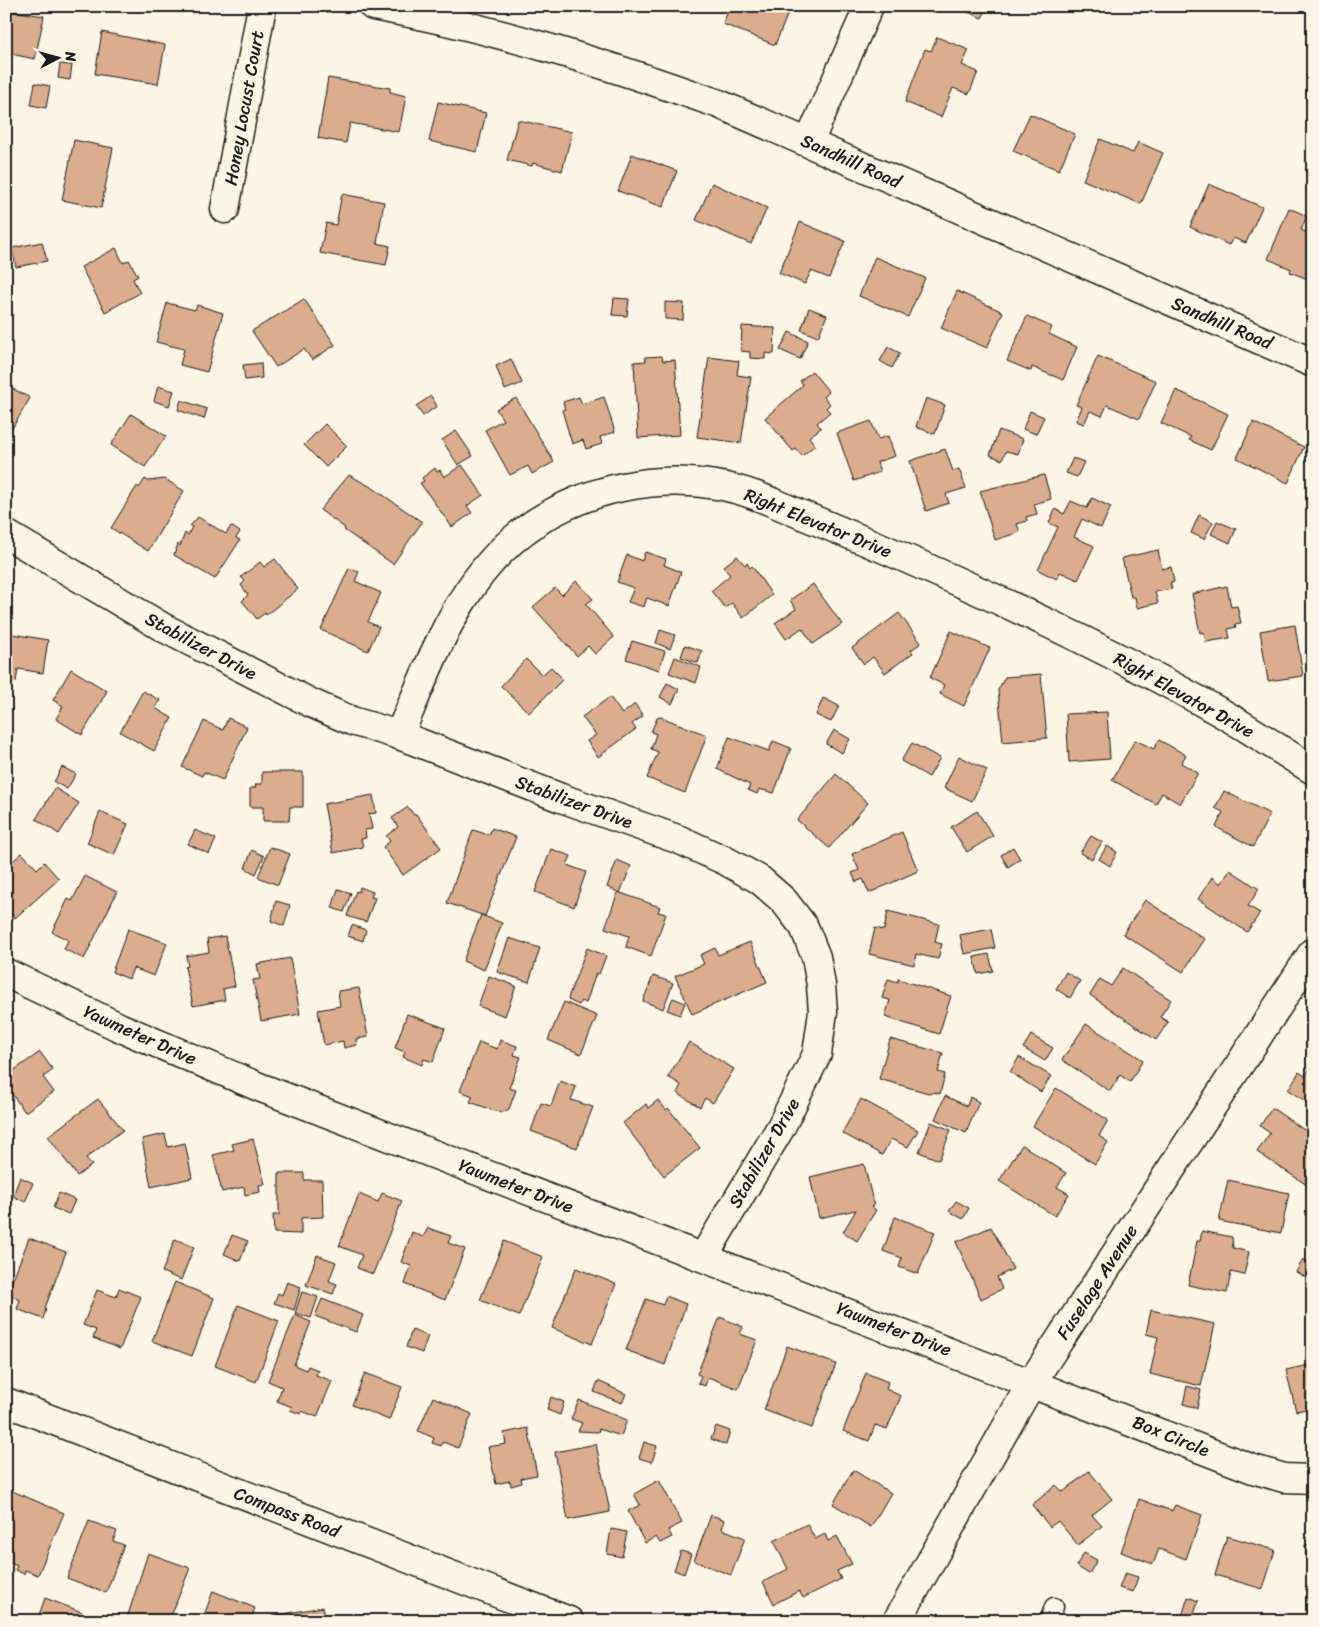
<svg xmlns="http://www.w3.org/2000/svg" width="1319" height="1627" viewBox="0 0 1319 1627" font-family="Sriracha,sans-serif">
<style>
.building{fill:#dbac8d;stroke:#1c1c1c}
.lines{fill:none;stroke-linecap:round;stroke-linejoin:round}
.service-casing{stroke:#1c1c1c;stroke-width:21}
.minor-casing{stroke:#1c1c1c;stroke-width:31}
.service{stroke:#fcf5e5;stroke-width:18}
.minor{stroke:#fcf5e5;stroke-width:28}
.labels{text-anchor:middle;stroke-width:4.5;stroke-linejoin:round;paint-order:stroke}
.street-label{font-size:18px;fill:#1c1c1c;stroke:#fcf5e5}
</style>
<rect width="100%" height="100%" fill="#fcf5e5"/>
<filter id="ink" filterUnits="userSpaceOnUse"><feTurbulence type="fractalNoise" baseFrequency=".02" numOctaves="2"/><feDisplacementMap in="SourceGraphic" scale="10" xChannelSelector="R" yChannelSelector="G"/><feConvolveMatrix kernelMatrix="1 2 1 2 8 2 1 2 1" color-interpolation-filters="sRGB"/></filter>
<g filter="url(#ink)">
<g class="building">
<polygon points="730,6 791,6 775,45 723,24"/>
<polygon points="953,6 988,6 982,18"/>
<polygon points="6,10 44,16 35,59 6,53"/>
<polygon points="102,32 165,45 158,84 95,74"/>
<polygon points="937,37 969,50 962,65 978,72 969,94 953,88 941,117 905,102 925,49 931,51"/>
<polygon points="60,64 72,65 70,80 58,78"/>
<polygon points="328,78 390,88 390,92 406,96 399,132 350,123 346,143 318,138"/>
<polygon points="35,83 50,86 46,108 31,105"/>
<polygon points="438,102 486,113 477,152 429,141"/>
<polygon points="1030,114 1075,134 1059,170 1013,151"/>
<polygon points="518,120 572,132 562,171 533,163 532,166 507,160"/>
<polygon points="1100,139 1133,153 1138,142 1163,153 1141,204 1083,180"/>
<polygon points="74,140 113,148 101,208 62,200"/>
<polygon points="632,154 677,171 663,207 618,191"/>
<polygon points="6,179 14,186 6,194"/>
<polygon points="712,183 767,208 751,244 696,220"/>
<polygon points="1209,184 1262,207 1246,243 1233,238 1229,245 1190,227"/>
<polygon points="342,194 384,202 377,243 390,246 386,265 320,253 326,223 336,225"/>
<polygon points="1289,208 1307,216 1301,230 1313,235 1313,281 1290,272 1291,269 1268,259"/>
<polygon points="800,222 845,241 829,278 811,271 805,284 779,273"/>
<polygon points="42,242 47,261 16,267 12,248"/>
<polygon points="116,248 123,263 129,260 138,276 133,279 140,293 105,312 81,267"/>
<polygon points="875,257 925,278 908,317 859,296"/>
<polygon points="957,291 1003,312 987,348 941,328"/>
<polygon points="614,298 629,299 627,316 612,315"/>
<polygon points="304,299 335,345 312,360 304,349 276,367 252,331"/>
<polygon points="665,302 684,303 683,320 665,319"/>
<polygon points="167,303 195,310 197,305 223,313 207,372 180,365 184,349 156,342"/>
<polygon points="809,308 827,315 818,337 801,330"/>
<polygon points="1027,316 1052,327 1049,334 1077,347 1063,380 1032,367 1031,371 1007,361"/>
<polygon points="742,326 775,328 774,354 765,353 765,359 750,358 750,352 741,351"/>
<polygon points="789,332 808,341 800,359 780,350"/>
<polygon points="888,347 900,353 892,368 880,361"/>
<polygon points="662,356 663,361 675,360 680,435 638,438 634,362 646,361 645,357"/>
<polygon points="1098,356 1156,381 1139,419 1107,405 1102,416 1090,411 1084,424 1076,421 1082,407 1076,405"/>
<polygon points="709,357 739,361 737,375 751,377 741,443 697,437"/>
<polygon points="511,359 522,383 505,390 496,366"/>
<polygon points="261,363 262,378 245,380 243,365"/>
<polygon points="812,371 829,392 824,397 830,404 826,408 830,412 817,423 821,428 809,437 815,445 802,456 796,449 793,451 765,418 803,385 800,381"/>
<polygon points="6,385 30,398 6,439"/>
<polygon points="158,386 174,391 169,406 154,401"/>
<polygon points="1176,390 1228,414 1211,450 1189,440 1191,437 1161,423"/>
<polygon points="431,396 437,406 423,416 416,406"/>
<polygon points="579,397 582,404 604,397 615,432 600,437 602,444 586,449 583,440 572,444 562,410 565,409 563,402"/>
<polygon points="516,398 554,462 532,474 528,466 510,475 485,430 503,420 496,409"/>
<polygon points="926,398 945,405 935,434 916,427"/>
<polygon points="181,400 207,409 204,419 178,410"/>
<polygon points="1030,411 1044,417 1036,434 1023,429"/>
<polygon points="131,414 166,436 145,467 111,445"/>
<polygon points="871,421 878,439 888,436 895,456 877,462 880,472 854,481 837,433"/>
<polygon points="1253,422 1304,447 1288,483 1237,458"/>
<polygon points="325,424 347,446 326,467 304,445"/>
<polygon points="999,430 1023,439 1018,454 1006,451 1002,460 990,455"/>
<polygon points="456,431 473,456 458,465 442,440"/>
<polygon points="945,449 953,471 959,469 966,488 946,494 949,503 926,511 910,461"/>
<polygon points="1073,458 1084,462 1077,477 1066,473"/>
<polygon points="462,465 483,495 467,506 472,513 452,527 420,483 424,481 422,478 435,468 437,472 440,470 444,477"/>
<polygon points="349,475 373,488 422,522 393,564 344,530 345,528 320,510"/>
<polygon points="1044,475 1051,499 1034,504 1037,514 1026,517 1027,521 1017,524 1020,532 995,540 980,491"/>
<polygon points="145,479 148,481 165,479 184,491 148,551 111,528 137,486 139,488"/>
<polygon points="1092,498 1111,507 1101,528 1082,519 1074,537 1094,546 1078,580 1060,572 1057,579 1038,570 1058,527 1049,523 1055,509 1064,514 1071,501 1087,508"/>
<polygon points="1199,515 1213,522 1204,539 1191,533"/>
<polygon points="198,517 226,534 231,526 240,532 236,538 240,540 215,579 174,555 178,544 180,546 185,533 188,535 192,527 190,526"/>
<polygon points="1217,521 1236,529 1230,543 1211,534"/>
<polygon points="1158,550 1162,569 1171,567 1174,582 1170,583 1172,589 1155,592 1158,603 1137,608 1135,597 1131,597 1122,558"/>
<polygon points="645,552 666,559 664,565 681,572 669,606 647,598 644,607 628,602 634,588 617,582 627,555 642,561"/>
<polygon points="737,556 745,565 747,563 750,568 752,566 772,595 743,618 732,603 725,608 711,591 730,575 723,567"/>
<polygon points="275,559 298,589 266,615 265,613 257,619 242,601 248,595 241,585 245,581 241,577 260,562 264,567"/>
<polygon points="349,568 359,572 355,581 381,593 368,622 379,627 368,651 321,630"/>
<polygon points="576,581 593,599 586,604 614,637 595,654 588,646 577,656 533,607 555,588 562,595"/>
<polygon points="813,584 842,624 813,644 802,628 786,639 775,623 796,609 790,600"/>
<polygon points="1227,586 1231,607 1237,606 1241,623 1235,624 1236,627 1228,629 1230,638 1206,642 1204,632 1200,633 1192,594"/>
<polygon points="899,613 921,643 911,650 913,653 885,673 873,657 864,664 852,648"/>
<polygon points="1295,625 1303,676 1268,681 1260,631"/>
<polygon points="660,630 675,635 670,649 656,643"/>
<polygon points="951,631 990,648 964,706 940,694 944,685 930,678"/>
<polygon points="7,633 48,640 43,673 18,669 16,682 6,680"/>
<polygon points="632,641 665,651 659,670 626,659"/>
<polygon points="685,645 702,651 698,663 681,657"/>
<polygon points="675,657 701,667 696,683 669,673"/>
<polygon points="526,659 542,675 551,667 563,679 529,713 501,686"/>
<polygon points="71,669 107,691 82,735 56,719 63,706 53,700"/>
<polygon points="1041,674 1047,738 1003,742 998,690 1005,677"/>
<polygon points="667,683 679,689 672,704 660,697"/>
<polygon points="143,691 160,700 155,708 172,718 154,751 120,732"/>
<polygon points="610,697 622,714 635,704 643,716 632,724 636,729 598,757 587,741 596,735 582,717"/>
<polygon points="823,698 839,706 831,722 816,715"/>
<polygon points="1107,712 1110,759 1069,762 1066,714"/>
<polygon points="658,716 707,735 685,793 647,778 658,752 651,749 656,734 651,732"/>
<polygon points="228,718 247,727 223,780 204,772 202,776 182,767 204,721 223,730"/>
<polygon points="834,730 850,739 842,753 826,744"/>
<polygon points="729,737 769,751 773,741 791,748 774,793 759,789 757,794 748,790 750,785 717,769"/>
<polygon points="1135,740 1154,749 1159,740 1186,755 1181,763 1198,773 1180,804 1162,793 1156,804 1112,780"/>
<polygon points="912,743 940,758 929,777 901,761"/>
<polygon points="959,756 987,770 972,801 944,788"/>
<polygon points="62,767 76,774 67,789 54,782"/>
<polygon points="262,772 303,772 303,807 290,807 289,821 263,821 263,807 250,807 250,788 255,788 256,784 262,784"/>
<polygon points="836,774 868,803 829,848 797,820"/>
<polygon points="55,788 79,803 59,834 36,819"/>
<polygon points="1224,791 1270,814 1253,847 1216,827 1223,812 1215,808"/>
<polygon points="373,795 376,813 369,814 372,829 365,830 366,838 361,839 363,847 333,853 324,804"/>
<polygon points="408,807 414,815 416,814 441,848 403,875 383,847 390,841 386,836 398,827 392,818"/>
<polygon points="977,811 993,836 967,852 951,827"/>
<polygon points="100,812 128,824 114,855 87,843"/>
<polygon points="492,828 516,837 485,916 447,903 473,830 489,835"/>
<polygon points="195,830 216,839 209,854 188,844"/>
<polygon points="902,832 918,871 869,893 863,879 856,882 852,873 859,870 852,854"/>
<polygon points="1091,836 1102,842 1092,859 1080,853"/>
<polygon points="1107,846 1117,852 1110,866 1099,859"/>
<polygon points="270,847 290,854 278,885 258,877"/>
<polygon points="1013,847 1020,859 1008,867 1001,855"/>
<polygon points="551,849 571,856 567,865 586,872 574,907 535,892"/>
<polygon points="252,850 264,856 256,874 245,868"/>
<polygon points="22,853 37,869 44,862 59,879 15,918 6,908 6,867"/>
<polygon points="617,860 631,866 620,893 607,887"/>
<polygon points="1230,870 1259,889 1248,906 1260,913 1247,932 1198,899 1212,877 1221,884"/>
<polygon points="85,876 117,892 84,959 64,949 68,940 52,932 68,899 72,901"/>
<polygon points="360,887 373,892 371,897 375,898 366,922 347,916 356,891 359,892"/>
<polygon points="338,889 351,893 344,912 332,908"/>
<polygon points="618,892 660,907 658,912 666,914 651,956 626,947 629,936 605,928"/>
<polygon points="1145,900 1205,939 1183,972 1123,934"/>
<polygon points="276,901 290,905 284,926 271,921"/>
<polygon points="888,911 939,924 935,942 942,944 938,959 916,954 914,965 869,954 875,928 884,930"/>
<polygon points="481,915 502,923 484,970 463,961"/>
<polygon points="352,925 366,930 363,941 348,936"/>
<polygon points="128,929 167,943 154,976 133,968 129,979 112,972"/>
<polygon points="991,929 995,948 964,954 960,935"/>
<polygon points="225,936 235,986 223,989 225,1000 193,1006 185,967 188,966 186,956 209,952 207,939"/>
<polygon points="509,938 540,948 529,982 497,972"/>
<polygon points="750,942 767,982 692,1014 675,976 704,964 700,955 715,948 718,955"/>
<polygon points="587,948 606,956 599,974 596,973 586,1003 581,1001 579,1005 568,1000 569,995"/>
<polygon points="989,954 993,971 978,974 974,957"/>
<polygon points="290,958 300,1014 261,1021 253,980 260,979 257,964"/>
<polygon points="1123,968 1171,1000 1160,1017 1168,1022 1156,1040 1090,995 1100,979 1111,986"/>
<polygon points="1066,972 1080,981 1070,998 1056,989"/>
<polygon points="489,976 516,986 505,1016 478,1006"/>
<polygon points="653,976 673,983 663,1009 643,1001"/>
<polygon points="888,979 898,982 898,979 951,996 939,1034 885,1017 890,1000 882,998"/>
<polygon points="359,988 368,1037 356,1039 357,1045 344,1048 343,1041 324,1045 318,1010 340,1006 338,991"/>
<polygon points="673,998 685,1003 680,1015 667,1010"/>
<polygon points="564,1002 597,1016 581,1054 548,1040"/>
<polygon points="407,1014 445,1028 433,1062 424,1059 422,1065 403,1057 405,1052 395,1048"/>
<polygon points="1086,1024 1143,1060 1130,1082 1120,1075 1110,1091 1062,1060"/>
<polygon points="1031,1035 1053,1048 1045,1061 1023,1048"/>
<polygon points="890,1039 943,1053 938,1072 945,1074 940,1094 933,1092 932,1094 879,1079"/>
<polygon points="500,1040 517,1046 514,1055 521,1057 509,1088 516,1090 509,1109 501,1113 470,1102 473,1096 460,1091 479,1042 497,1049"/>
<polygon points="689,1042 734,1069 713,1103 705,1098 700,1107 677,1093 681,1085 668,1077"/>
<polygon points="40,1052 53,1070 43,1077 54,1092 25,1112 12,1094 6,1096 6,1076"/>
<polygon points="1019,1057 1051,1076 1041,1092 1010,1072"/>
<polygon points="1313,1063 1313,1106 1288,1090 1299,1072 1305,1076"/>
<polygon points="560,1081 576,1087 571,1100 593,1107 577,1148 531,1131 541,1103 551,1106"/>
<polygon points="1056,1088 1108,1120 1099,1136 1108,1142 1095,1164 1033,1126"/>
<polygon points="945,1096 967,1106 970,1097 979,1102 966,1133 935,1119"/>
<polygon points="98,1099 123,1130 86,1158 92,1165 77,1176 48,1136"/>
<polygon points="861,1099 918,1130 908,1147 891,1139 882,1155 842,1133"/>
<polygon points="658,1100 666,1110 668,1108 700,1148 664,1176 623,1123 646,1104 648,1108"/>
<polygon points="1272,1108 1313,1136 1313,1189 1257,1152 1270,1133 1260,1126"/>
<polygon points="931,1122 951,1130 939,1160 919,1152"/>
<polygon points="165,1134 168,1147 185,1143 192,1178 151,1187 142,1139"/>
<polygon points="253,1139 265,1184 259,1185 260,1192 245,1195 244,1187 222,1192 213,1155 234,1150 232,1144"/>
<polygon points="1022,1145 1066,1173 1057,1187 1069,1194 1055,1216 999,1181"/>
<polygon points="864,1164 874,1206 871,1206 876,1210 857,1241 843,1232 856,1210 819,1218 810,1177"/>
<polygon points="279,1173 304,1173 304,1180 322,1180 323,1217 301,1218 301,1234 274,1233 273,1215 279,1215"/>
<polygon points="20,1177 33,1183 25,1202 13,1196"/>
<polygon points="1228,1180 1289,1193 1281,1233 1219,1221"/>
<polygon points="59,1193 75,1200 69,1214 53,1208"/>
<polygon points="382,1193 402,1201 373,1274 357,1268 362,1255 339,1246 359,1194 378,1202"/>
<polygon points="956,1201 969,1208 963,1219 949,1211"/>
<polygon points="895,1217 935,1232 918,1274 899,1267 902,1258 883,1251"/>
<polygon points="991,1227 1013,1269 997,1277 1002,1289 981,1299 956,1242"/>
<polygon points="428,1228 451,1236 448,1243 465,1249 445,1300 405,1284 411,1266 401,1262 412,1232 423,1237"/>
<polygon points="1202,1231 1232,1237 1233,1248 1249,1252 1244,1275 1231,1272 1227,1293 1188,1285 1197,1241 1200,1241"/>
<polygon points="232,1235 248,1241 240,1261 224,1254"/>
<polygon points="29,1238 66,1252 45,1308 46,1309 43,1319 17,1309 20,1300 7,1294"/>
<polygon points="175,1239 194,1247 181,1280 162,1272"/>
<polygon points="504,1241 543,1257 519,1316 480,1300"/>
<polygon points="317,1255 336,1262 329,1281 337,1284 333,1294 306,1285"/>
<polygon points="1303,1259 1313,1265 1307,1278 1296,1272"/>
<polygon points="576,1268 616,1284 592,1344 552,1328"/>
<polygon points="175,1282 214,1298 192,1356 152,1341"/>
<polygon points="287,1282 301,1287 294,1310 274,1303 278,1293 282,1295"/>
<polygon points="119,1288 141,1297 120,1349 93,1338 96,1330 83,1325 97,1290 116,1297"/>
<polygon points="302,1292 318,1297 311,1318 295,1313"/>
<polygon points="666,1296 686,1304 665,1365 626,1350 646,1299 663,1305"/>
<polygon points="322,1299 363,1315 356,1332 315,1316"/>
<polygon points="238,1305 279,1321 256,1382 215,1366"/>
<polygon points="1151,1310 1215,1324 1201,1386 1150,1374 1158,1337 1146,1334"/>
<polygon points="295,1315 311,1322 294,1365 306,1370 308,1366 318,1370 316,1375 332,1381 317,1417 302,1411 301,1414 290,1410 292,1407 277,1401 282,1387 268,1381"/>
<polygon points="720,1317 743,1327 740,1334 757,1340 738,1389 708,1377 705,1386 698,1383 701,1376 697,1374"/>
<polygon points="412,1330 428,1336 422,1353 406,1347"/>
<polygon points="787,1346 836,1364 812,1428 764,1410"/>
<polygon points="1313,1364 1313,1408 1296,1411 1286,1370"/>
<polygon points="365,1373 402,1387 389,1420 352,1405"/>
<polygon points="866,1373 888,1382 886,1389 901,1396 887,1429 875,1425 869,1441 843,1431"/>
<polygon points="598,1381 626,1394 622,1403 594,1392"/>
<polygon points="1187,1386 1201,1390 1197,1408 1183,1404"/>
<polygon points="433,1397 472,1414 458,1448 443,1442 441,1446 432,1443 434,1438 418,1431"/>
<polygon points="551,1397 564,1402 560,1415 547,1410"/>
<polygon points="579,1400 627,1420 621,1436 599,1429 598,1432 578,1431 582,1423 571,1419"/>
<polygon points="716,1426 730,1431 726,1445 711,1439"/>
<polygon points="528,1428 537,1475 521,1478 522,1483 511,1486 510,1481 496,1484 488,1447 506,1444 504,1433"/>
<polygon points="644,1442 657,1446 652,1462 639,1458"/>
<polygon points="596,1444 610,1512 568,1520 555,1452"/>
<polygon points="853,1470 891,1493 871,1527 833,1504"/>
<polygon points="1089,1471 1112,1499 1092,1515 1102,1526 1078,1545 1058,1521 1050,1527 1032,1505 1056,1485 1063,1492"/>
<polygon points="659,1480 682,1523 668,1530 672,1537 660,1543 656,1537 645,1543 628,1511 640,1505 634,1494"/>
<polygon points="10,1490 64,1513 38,1575 25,1570 24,1574 15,1570 17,1566 6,1561 6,1498"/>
<polygon points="1139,1499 1172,1511 1175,1505 1202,1515 1186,1559 1159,1549 1153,1564 1121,1552"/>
<polygon points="711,1515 725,1520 722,1529 745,1538 731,1575 694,1561"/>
<polygon points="89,1521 117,1531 113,1541 124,1545 106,1593 67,1578"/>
<polygon points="807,1524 815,1539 825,1534 828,1541 837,1536 852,1564 837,1571 841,1579 803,1598 799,1591 774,1604 763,1582 788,1569 774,1541"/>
<polygon points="611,1529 627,1532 622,1557 607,1554"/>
<polygon points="1227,1536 1275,1550 1263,1589 1215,1575"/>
<polygon points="1313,1544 1313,1609 1309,1609 1307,1592 1310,1592 1305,1545"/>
<polygon points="681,1551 691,1554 684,1574 674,1570"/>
<polygon points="148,1553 190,1568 169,1621 126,1621"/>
<polygon points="1084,1553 1097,1560 1089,1574 1076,1566"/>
<polygon points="1125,1573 1138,1577 1133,1592 1119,1588"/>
<polygon points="6,1580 11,1581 6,1594"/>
<polygon points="213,1591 255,1608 251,1619 202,1621"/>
<polygon points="1188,1597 1198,1601 1192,1619 1182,1616"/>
<polygon points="45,1598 82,1612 79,1621 37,1621"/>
<polygon points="323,1607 326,1621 272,1621 271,1616"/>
</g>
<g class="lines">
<defs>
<polyline id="service" points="1049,1621 1054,1607"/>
<g id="minor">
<path d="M373,6C491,27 606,64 719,104L1313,363"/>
<polyline points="809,142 869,6"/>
<polyline points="225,209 262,6"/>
<polyline points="6,534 164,628 311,703 352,721 399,735 561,798 680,840 726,861 760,880 784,901 804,927 816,957 821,985 823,1012 817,1054 781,1127 704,1256"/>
<path d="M399,735C434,656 460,573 535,523C587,489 654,474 716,485C743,489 770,501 795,512C824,524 853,536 882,548C997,598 1110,650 1218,711C1251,729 1281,751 1313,770"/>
<polyline points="6,973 119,1027 259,1087 1253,1469 1284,1478 1313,1479"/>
<polyline points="6,1402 569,1621"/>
<polyline points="897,1621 1032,1382 1313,952"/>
</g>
</defs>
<use href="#service" class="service-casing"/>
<use href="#minor" class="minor-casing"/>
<use href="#service" class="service"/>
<use href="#minor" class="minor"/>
</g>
</g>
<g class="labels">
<g class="street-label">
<text transform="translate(244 108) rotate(-80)" y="6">Honey Locust Court</text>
<text transform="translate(851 161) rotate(24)" y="6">Sandhill Road</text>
<text transform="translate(1222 323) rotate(23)" y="6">Sandhill Road</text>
<text transform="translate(818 523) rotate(22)" y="6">Right Elevator Drive</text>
<text transform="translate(201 646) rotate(28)" y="6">Stabilizer Drive</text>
<text transform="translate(1184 695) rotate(29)" y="6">Right Elevator Drive</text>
<text transform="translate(574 802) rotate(20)" y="6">Stabilizer Drive</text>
<text transform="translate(140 1035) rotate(24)" y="6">Yawmeter Drive</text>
<text transform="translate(764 1153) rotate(-60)" y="6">Stabilizer Drive</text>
<text transform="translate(516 1186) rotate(21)" y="6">Yawmeter Drive</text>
<text transform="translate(1097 1282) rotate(-57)" y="6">Fuselage Avenue</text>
<text transform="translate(894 1329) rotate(21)" y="6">Yawmeter Drive</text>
<text transform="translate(1171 1436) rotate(22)" y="6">Box Circle</text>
<text transform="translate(287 1512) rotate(21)" y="6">Compass Road</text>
</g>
</g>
<rect width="1319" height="1627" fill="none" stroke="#fcf5e5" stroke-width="25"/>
<rect x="12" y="12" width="1294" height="1602" fill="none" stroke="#1c1c1c" stroke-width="2" filter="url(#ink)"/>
<g transform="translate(58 58) rotate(84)" stroke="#fcf5e5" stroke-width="4" paint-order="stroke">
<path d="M0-4L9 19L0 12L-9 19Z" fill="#1c1c1c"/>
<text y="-8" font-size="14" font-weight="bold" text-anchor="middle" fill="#1c1c1c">N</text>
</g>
</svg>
